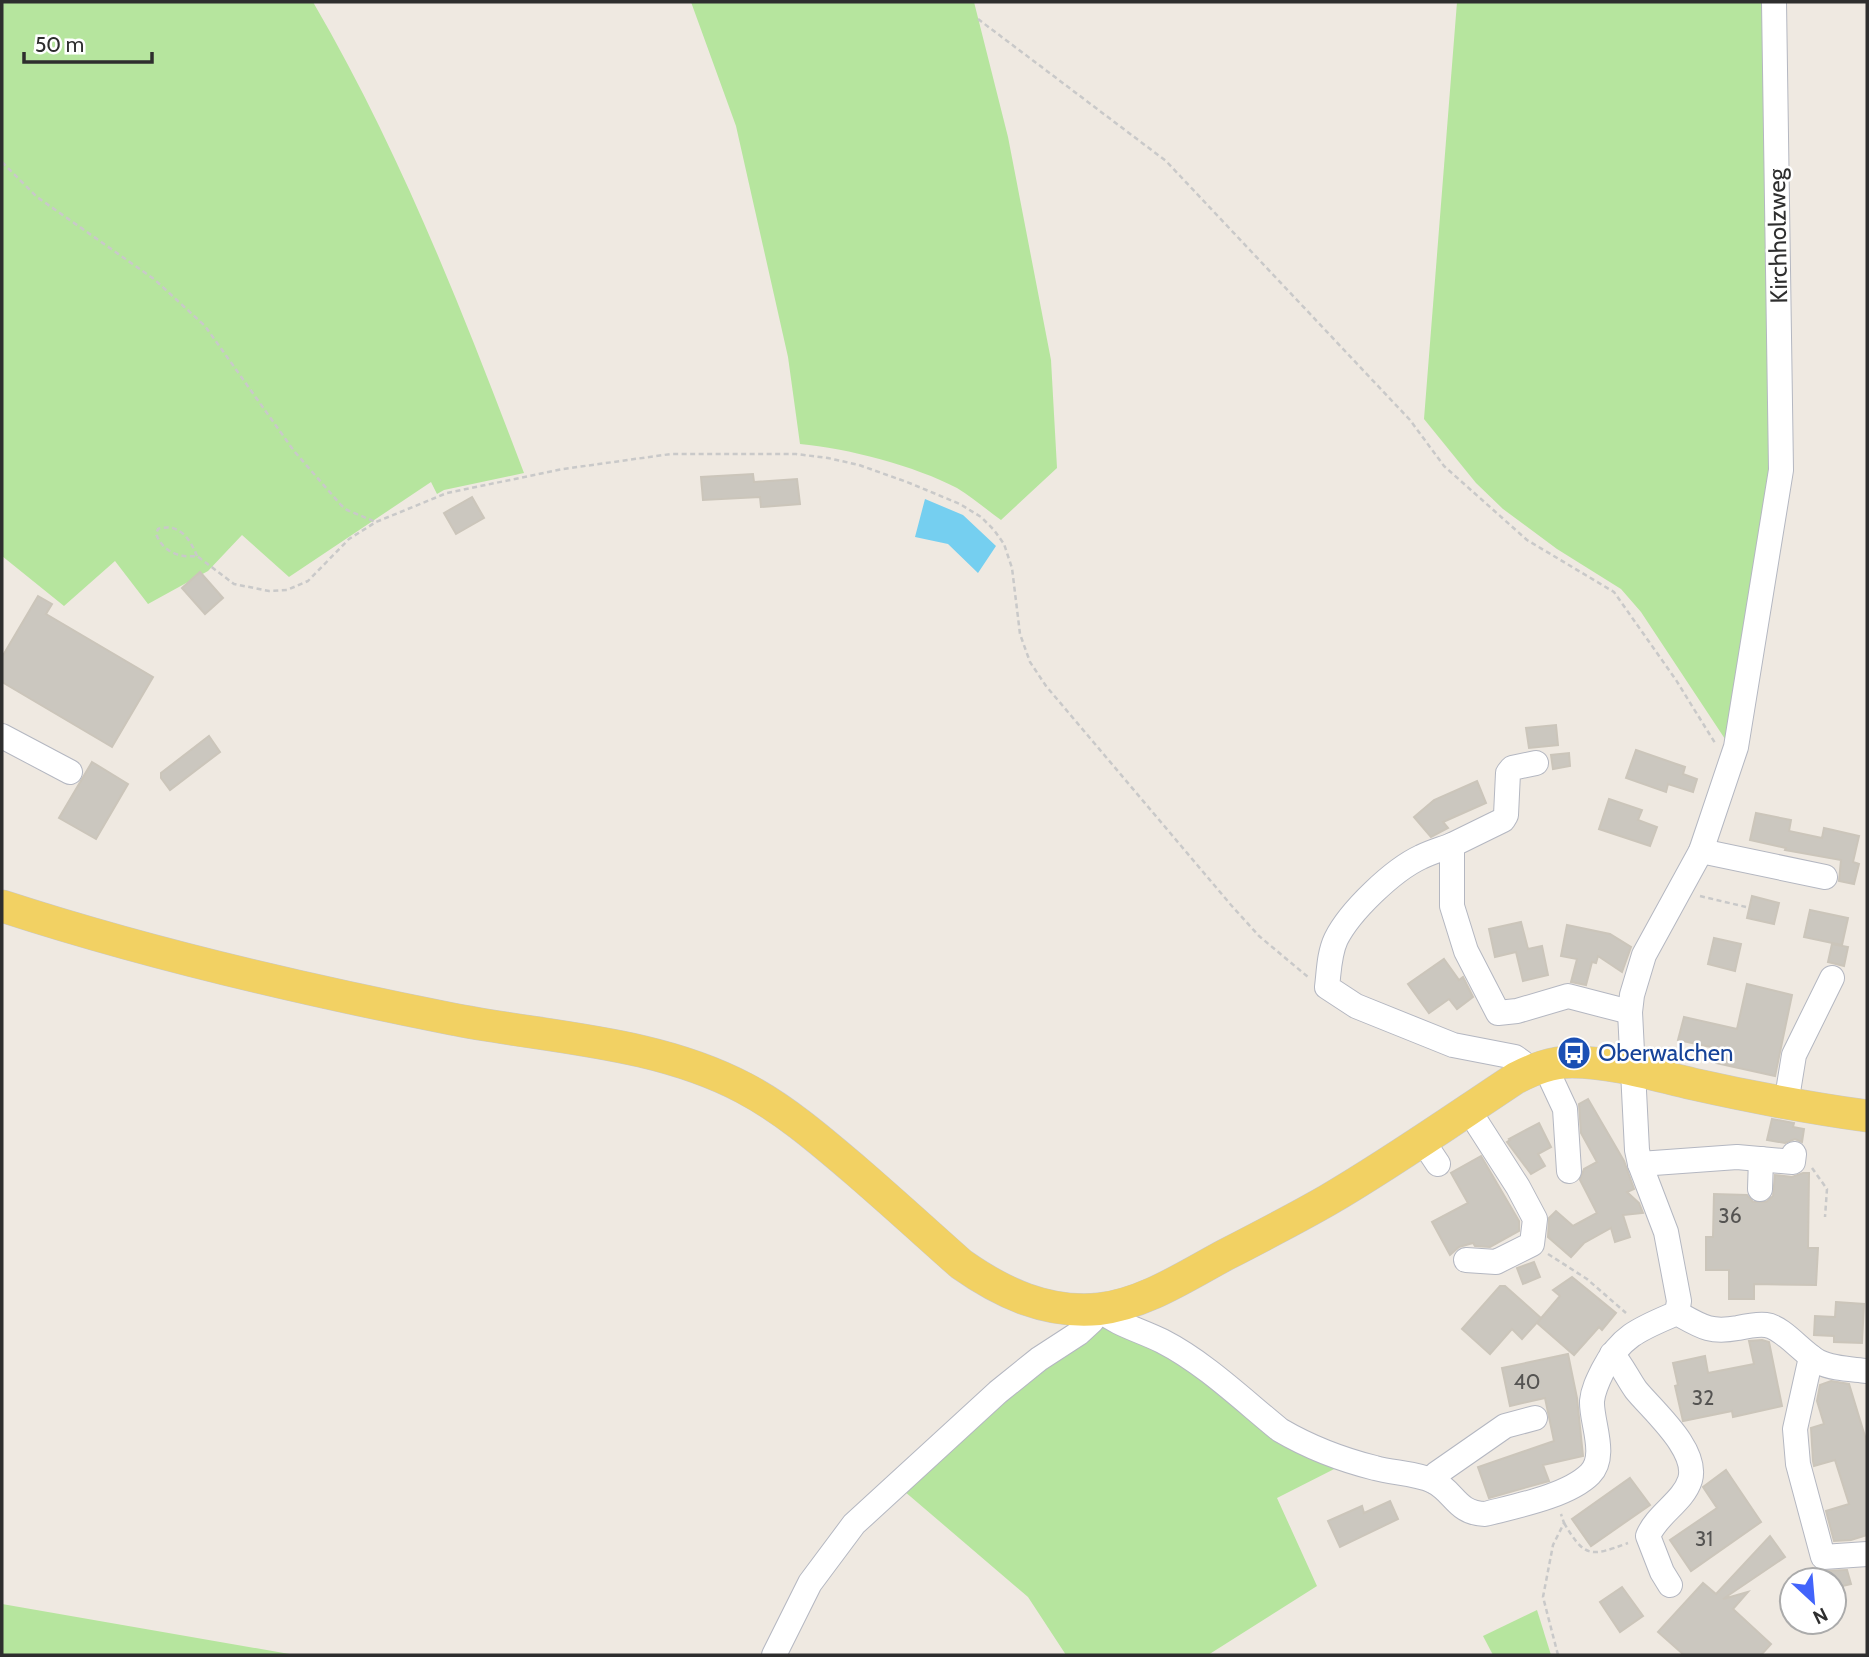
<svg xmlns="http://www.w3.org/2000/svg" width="1869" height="1657" viewBox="0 0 1869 1657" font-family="Cabin,sans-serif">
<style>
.green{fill:#b6e59e}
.water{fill:#75cff0}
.building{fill:#cbc7bf;stroke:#cbc5ba;stroke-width:2}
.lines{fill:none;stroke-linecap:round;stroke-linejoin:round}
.minor-casing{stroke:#b4b7c1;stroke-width:26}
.major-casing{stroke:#c9c9c9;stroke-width:33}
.path{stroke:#c9c9c9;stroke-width:2.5;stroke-dasharray:5 3.5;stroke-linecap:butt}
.minor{stroke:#fff;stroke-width:24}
.major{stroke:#f2d163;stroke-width:32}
.labels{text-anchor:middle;stroke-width:5;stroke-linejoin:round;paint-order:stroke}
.number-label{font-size:21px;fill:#555452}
.street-label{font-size:24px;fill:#2e2e2e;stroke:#fff}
.transit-label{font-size:24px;fill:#164399;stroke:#fff;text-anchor:start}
</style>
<rect width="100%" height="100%" fill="#efe9e1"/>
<g class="green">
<path d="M2,2H313C400,151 463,312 524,473L444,490L437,494L431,482L289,577L242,535L208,571L148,604L115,561L64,606L2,556Z"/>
<path d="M691,2H974L1008,137L1051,360L1057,468L1001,520C987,510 972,497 957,488C915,466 847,448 800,444L788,357L736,126Z"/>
<polygon points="1457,2 1774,2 1781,436 1727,742 1641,612 1621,589 1557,549 1503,509 1476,483 1424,419"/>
<polygon points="1108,1322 1350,1461 1277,1498 1317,1586 1208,1655 1066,1655 1028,1597 897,1485 1001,1385"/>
<polygon points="2,1604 295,1655 2,1655"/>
<polygon points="1537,1610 1551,1655 1493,1655 1483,1636"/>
</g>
<polygon class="water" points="925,499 963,515 996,546 978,573 948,544 915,537"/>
<g class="building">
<polygon points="753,474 754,482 797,479 800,504 761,507 760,497 703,500 701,477"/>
<polygon points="472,497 484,518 456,534 444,513"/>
<polygon points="200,572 223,598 205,614 182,588"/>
<polygon points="38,596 52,604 46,614 153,677 112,747 2,682 2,657"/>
<polygon points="1556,725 1558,745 1529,748 1526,728"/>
<polygon points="209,736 220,752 170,790 161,778 161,773"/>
<polygon points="1636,750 1685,767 1683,774 1697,779 1693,792 1668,784 1666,792 1626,778"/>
<polygon points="1569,753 1570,766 1553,769 1551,755"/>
<polygon points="92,762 128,784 96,839 59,818"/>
<polygon points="1477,781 1486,803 1443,822 1448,828 1431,837 1414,817 1434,800"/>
<polygon points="1609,799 1642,810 1638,820 1657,827 1650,846 1599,829"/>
<polygon points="1756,813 1791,820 1789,831 1822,838 1824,828 1859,836 1853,862 1859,864 1854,884 1839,881 1841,860 1785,850 1786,848 1750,840"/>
<polygon points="1752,896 1779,903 1774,924 1747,918"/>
<polygon points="1810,910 1848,918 1842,945 1804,937"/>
<polygon points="1521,922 1528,949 1542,946 1548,975 1523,981 1516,952 1495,957 1489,929"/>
<polygon points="1567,925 1610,934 1631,947 1622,972 1598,956 1596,963 1592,962 1586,985 1571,982 1577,959 1561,956"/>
<polygon points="1714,938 1741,944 1735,971 1708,964"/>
<polygon points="1832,944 1848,947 1844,966 1828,962"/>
<polygon points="1444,959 1459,980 1463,977 1473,997 1457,1009 1449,999 1429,1013 1408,984"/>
<polygon points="1747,984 1792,995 1775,1076 1716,1063 1720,1049 1678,1040 1684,1017 1737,1029"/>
<polygon points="1588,1099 1624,1161 1634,1189 1627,1192 1639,1203 1643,1213 1623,1215 1630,1237 1615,1242 1611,1228 1584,1243 1571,1257 1548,1237 1549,1218 1556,1211 1573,1226 1597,1213 1580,1180 1584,1169 1597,1162 1581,1133 1579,1104"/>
<polygon points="1772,1119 1794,1123 1793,1127 1804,1129 1802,1142 1795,1139 1785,1143 1767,1140"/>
<polygon points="1539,1123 1551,1147 1538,1154 1545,1166 1531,1174 1507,1142 1510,1140 1509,1139"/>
<polygon points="1481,1156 1519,1221 1519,1231 1490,1247 1475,1246 1473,1243 1459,1247 1450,1255 1432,1222 1468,1203 1451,1173"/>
<polygon points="1803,1173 1809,1173 1808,1248 1818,1248 1816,1285 1754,1284 1754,1299 1729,1299 1729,1270 1706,1270 1706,1237 1713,1237 1714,1194 1747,1195 1753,1202 1766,1202 1773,1196 1775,1175 1792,1177"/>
<polygon points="1534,1262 1540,1277 1523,1284 1517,1268"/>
<polygon points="1572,1277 1616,1313 1602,1330 1599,1327 1574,1355 1537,1323 1560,1296 1553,1290"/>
<polygon points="1500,1286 1505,1286 1541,1318 1522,1339 1512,1329 1490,1354 1462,1329"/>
<polygon points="1836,1302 1864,1304 1862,1343 1834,1342 1834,1336 1814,1335 1815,1316 1835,1317"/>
<polygon points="1762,1340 1769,1342 1782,1406 1733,1417 1732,1411 1683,1421 1675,1386 1678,1385 1673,1363 1705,1356 1708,1373 1754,1364 1749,1341"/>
<polygon points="1568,1354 1577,1398 1583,1456 1543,1465 1549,1481 1489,1498 1478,1467 1554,1441 1545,1398 1510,1406 1502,1368"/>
<polygon points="1831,1381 1849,1384 1867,1443 1867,1535 1851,1540 1834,1541 1826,1511 1849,1504 1835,1460 1814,1466 1813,1461 1811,1428 1824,1424 1817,1401 1820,1385"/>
<polygon points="1726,1470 1761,1522 1691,1571 1670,1540 1717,1508 1703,1487"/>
<polygon points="1630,1478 1650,1505 1591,1546 1572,1519"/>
<polygon points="1390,1501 1398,1519 1340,1547 1328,1521 1362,1506 1364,1513"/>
<polygon points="1770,1536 1785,1557 1723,1599 1748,1592 1733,1609 1771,1644 1761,1655 1684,1655 1658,1632 1703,1583 1716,1594"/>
<polygon points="1847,1570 1851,1584 1834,1588 1834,1580 1805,1580 1805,1576 1821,1571"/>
<polygon points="1622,1587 1643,1616 1620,1632 1600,1602"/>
</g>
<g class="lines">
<defs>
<g id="minor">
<polyline points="2,736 70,772"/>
<polyline points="1536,763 1512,768 1508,773 1506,815 1503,820 1452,845 1452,906 1466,951 1498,1013 1517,1011 1568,996 1630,1012"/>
<path d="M1452,845C1442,849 1431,852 1421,857C1393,870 1350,911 1336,939C1329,954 1329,971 1327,987L1356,1006L1453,1045L1515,1057L1522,1062L1529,1071"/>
<polyline points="1701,851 1825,877"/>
<polyline points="1548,1064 1551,1079 1565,1109 1569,1171"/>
<polyline points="1786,1104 1794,1055 1832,978"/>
<polyline points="1422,1140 1438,1164"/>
<polyline points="1640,1164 1737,1157 1793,1162 1794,1154"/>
<polyline points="1760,1189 1761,1159"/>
<polyline points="1466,1260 1496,1262 1532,1244 1535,1219 1518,1187 1468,1109"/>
<polyline points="1677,1313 1679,1301 1666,1232 1640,1164 1637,1150 1630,1012 1632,995 1644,955 1701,851 1736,747 1781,470 1774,2"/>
<path d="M1612,1354C1622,1365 1628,1379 1636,1390C1653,1411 1699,1450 1690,1480C1683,1502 1657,1514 1648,1536L1662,1572L1670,1585"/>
<polyline points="1811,1357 1795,1429 1798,1464 1823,1557 1867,1554"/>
<polyline points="1433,1481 1436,1474 1505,1426 1535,1418"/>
<path d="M774,1655L810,1583L854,1524L998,1392L1039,1359L1079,1333L1092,1321L1098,1309C1118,1325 1140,1330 1162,1341C1205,1363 1243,1400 1280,1430C1309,1447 1343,1460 1375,1468C1393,1473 1416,1473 1433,1481C1455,1492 1456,1513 1485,1514C1516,1506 1568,1496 1590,1474C1608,1456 1591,1422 1592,1401C1593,1390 1598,1380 1603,1370C1621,1335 1642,1328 1677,1313C1702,1327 1710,1333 1738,1328C1747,1326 1757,1324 1766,1325C1783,1327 1802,1353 1819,1362C1833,1369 1851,1369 1867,1371"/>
</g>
<path id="major" d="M2,906C149,954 300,989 452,1019C549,1038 655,1041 744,1088C784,1109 820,1140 854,1169C890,1200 925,1232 961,1264C1002,1293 1047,1314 1099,1309C1144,1304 1186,1276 1225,1255C1260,1237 1295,1219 1328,1200C1393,1162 1454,1119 1516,1078C1534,1069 1551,1062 1572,1062C1612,1062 1654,1075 1693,1084C1751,1097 1809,1108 1867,1116"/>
</defs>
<use href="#minor" class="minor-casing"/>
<use href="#major" class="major-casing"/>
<g class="path">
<polyline points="978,19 1166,161 1410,420 1444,466 1527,540 1614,592 1676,680 1715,743"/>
<polyline points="2,162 37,197 154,279 205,326 294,451 341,505 347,510 376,522"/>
<path d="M197,556C190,539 179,522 158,529L156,534C163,552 179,558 197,556L234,584L269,591L287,590L308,581L349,539L376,522L447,493L563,469L671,454H796L828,458L859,465L907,482L960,504L981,517L994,530L1004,544L1012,568L1020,634L1030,662L1046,686L1231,905L1259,936L1308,977"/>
<polyline points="1700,896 1746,907"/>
<polyline points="1812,1168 1827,1189 1825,1217"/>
<polyline points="1548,1254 1587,1279 1626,1313"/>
<path d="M1564,1523C1585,1558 1590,1557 1628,1543"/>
<polyline points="1558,1655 1543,1597 1553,1545 1564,1523 1561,1514"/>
</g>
<use href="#minor" class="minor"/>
<use href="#major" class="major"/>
</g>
<defs>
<symbol id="bus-disc" viewBox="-11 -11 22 22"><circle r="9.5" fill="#1a4fb4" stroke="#fff"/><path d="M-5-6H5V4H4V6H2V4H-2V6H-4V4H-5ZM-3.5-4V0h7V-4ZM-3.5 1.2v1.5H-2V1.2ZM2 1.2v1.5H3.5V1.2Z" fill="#fff"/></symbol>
</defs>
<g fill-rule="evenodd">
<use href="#bus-disc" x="1555" y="1034" width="38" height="38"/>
</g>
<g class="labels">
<g class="number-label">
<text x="1730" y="1223">36</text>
<text x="1527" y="1389">40</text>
<text x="1703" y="1405">32</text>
<text x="1704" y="1546">31</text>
</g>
<g class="street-label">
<text transform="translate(1778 236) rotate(-91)" y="8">Kirchholzweg</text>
</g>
<g class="transit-label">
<text x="1598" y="1061">Oberwalchen</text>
</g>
</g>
<rect width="1869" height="1657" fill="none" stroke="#2e2e2e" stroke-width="7"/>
<g transform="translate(1813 1601) rotate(154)"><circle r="33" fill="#ffffff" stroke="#ababab" stroke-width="2"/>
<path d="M0-5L12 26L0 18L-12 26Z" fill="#4264fb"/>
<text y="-10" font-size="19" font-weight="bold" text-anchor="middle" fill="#2e2e2e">N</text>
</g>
<path d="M24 52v10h128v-10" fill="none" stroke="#2e2e2e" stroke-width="3.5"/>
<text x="35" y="52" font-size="21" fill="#2e2e2e" stroke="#ffffff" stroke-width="5" paint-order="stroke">50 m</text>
</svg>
